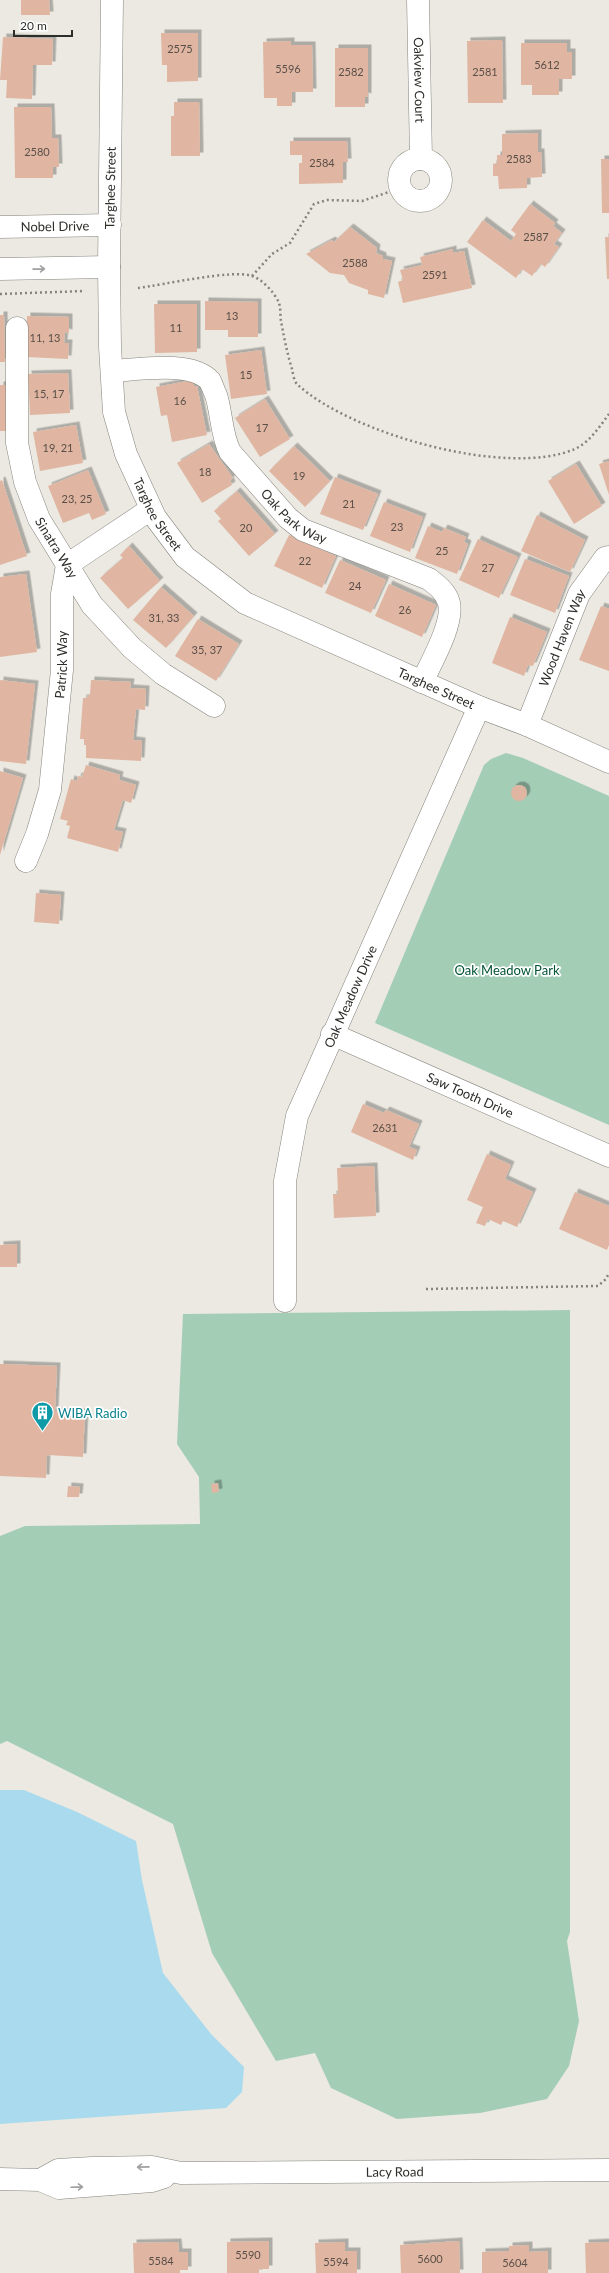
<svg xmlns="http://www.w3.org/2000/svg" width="609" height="2273" viewBox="0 0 609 2273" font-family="Lato,sans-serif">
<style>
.green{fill:#a4cdb6}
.water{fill:#aadaed}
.building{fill:#e0b6a2;filter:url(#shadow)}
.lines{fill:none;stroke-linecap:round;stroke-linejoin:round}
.minor-casing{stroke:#85837d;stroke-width:23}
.path{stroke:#84837d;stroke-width:2.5;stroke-dasharray:2 3;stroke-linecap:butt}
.minor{stroke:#fff;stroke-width:22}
.oneway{stroke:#a0a09f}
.labels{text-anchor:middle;stroke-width:3.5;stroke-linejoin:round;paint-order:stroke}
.number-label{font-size:11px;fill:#5a4f48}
.street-label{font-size:13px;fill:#2d2d2a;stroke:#fff}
.park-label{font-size:13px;fill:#025335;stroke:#fff}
.culture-label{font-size:13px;fill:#0d838f;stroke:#fff;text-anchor:start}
</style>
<defs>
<filter id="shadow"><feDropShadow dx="3.5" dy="-3.5" stdDeviation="0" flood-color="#0004"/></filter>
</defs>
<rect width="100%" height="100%" fill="#ebe9e1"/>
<g class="green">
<polygon points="506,753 523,758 609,796 609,1125 375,1023 484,765 491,759"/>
<polygon points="570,1310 570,1932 567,1941 579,2021 569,2066 547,2099 480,2113 397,2119 331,2088 315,2053 276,2061 212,1953 173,1824 7,1741 0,1744 0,1536 25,1526 200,1524 199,1477 177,1444 183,1314"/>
</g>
<polygon class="water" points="0,1790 24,1790 77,1812 136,1841 142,1880 163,1973 211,2034 244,2067 242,2092 226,2108 0,2124"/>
<g class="building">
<polygon points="21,0 49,0 50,15 21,15"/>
<polygon points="161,33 198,33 198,81 167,82 167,65 162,65"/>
<polygon points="3,37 53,39 52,65 33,65 32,99 6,98 7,80 0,80"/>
<polygon points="502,40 503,103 468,103 467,41"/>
<polygon points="291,41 291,45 312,45 313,92 292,92 292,106 277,106 277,98 264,98 263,42"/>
<polygon points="521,43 567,43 567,52 572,52 572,79 559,79 559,95 532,95 532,85 521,85"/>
<polygon points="335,48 368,48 368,97 365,96 365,107 335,107"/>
<polygon points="174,102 199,102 200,156 171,156 171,116 174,116"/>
<polygon points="14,107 51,107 52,138 58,138 59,167 53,167 53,178 15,178"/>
<polygon points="538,133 538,152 541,152 542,177 527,178 527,188 499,189 498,176 493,176 493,164 497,163 497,155 502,155 502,134"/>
<polygon points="290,141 347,141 348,162 343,162 343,183 299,184 299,163 302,163 302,155 290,155"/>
<polygon points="601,159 609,159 609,213 602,213"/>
<polygon points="530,204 555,223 553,226 562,233 554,244 559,247 545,267 541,264 532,276 522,269 516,278 467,242 483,220 511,241 516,234 511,230"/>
<polygon points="350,227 377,248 376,253 383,256 383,259 392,261 384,298 368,294 368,290 349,283 344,275 330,273 306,254 332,240 334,242"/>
<polygon points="605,237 609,237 609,279 607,279"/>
<polygon points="453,249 453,253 464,251 472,288 403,303 398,282 403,280 400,270 422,265 420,257"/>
<polygon points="205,301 258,302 258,337 228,337 228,330 205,330"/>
<polygon points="154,304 197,304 197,352 155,353"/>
<polygon points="0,315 4,315 5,362 0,362"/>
<polygon points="27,316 69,317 69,333 65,332 64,343 69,343 68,359 26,357"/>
<polygon points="261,350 267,394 231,399 225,355"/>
<polygon points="68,373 70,413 30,415 28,374"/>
<polygon points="193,380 194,386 197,386 207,435 172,442 167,415 161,416 156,387"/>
<rect x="0" y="385" width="6" height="46"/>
<polygon points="265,399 290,439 260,457 235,418"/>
<polygon points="76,425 83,463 40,471 33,432"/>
<polygon points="209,444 233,478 230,480 232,485 202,503 177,463"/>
<polygon points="294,446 330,481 305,507 269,471"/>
<polygon points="609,461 609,495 599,464"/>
<polygon points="576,464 602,506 574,524 548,481"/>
<polygon points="88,470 106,514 92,520 89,513 63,523 48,486"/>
<polygon points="335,477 378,494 363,530 320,514"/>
<polygon points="2,480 27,556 0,565 0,481"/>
<polygon points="237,491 275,534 249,556 218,521 221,519 214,511"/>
<polygon points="384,502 423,517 410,552 370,536"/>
<polygon points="537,515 585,540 570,572 521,551"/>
<polygon points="428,526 442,532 444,528 466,537 464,542 468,544 457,574 415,558"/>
<polygon points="289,535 336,556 322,588 274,566"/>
<polygon points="478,539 518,557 499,598 459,580"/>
<polygon points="129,546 160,581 128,609 100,578 123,558 120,555"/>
<polygon points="525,559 569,576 555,613 510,595"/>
<polygon points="340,560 386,580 371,613 325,593"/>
<polygon points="26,574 37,652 0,657 0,577"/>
<polygon points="389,584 436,605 422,637 375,616"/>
<polygon points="161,587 194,616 166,648 133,620"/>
<polygon points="601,606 609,609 609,671 579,660"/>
<polygon points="510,617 547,632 533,666 528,665 524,676 492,663"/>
<polygon points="198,619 239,644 216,681 175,656"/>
<polygon points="0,680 35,684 26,764 0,761"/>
<polygon points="91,680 131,682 130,688 146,689 145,710 136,709 133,740 142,741 141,761 86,758 86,745 84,745 84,739 80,739 83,698 87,698 88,695 90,695"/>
<polygon points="86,765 120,775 119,780 136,785 131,803 123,800 114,830 123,832 118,852 67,838 70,826 66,825 68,821 60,819 71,779 77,781 78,776 82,777"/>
<polygon points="0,771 23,778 0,855"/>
<circle cx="519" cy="793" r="8"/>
<polygon points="36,893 61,895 59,924 34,922"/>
<polygon points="363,1104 384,1113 386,1110 419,1124 409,1147 417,1150 413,1160 351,1132"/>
<polygon points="487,1154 511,1165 505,1179 533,1192 517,1227 503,1221 501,1225 488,1219 485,1226 476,1223 483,1207 467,1200"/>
<polygon points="374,1166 376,1216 334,1218 333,1194 338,1194 337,1168"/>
<polygon points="575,1192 609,1206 609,1245 607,1250 559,1229"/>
<polygon points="17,1244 17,1267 0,1267 0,1245"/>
<polygon points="0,1364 57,1366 55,1411 85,1412 83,1457 47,1455 46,1478 0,1476"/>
<polygon points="218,1483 219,1492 212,1493 211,1484"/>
<polygon points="68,1486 80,1487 79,1497 67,1497"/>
<polygon points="269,2241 269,2269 259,2269 259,2273 227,2273 227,2242"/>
<polygon points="459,2241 460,2273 401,2273 400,2245"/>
<polygon points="178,2242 179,2252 188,2252 188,2270 180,2270 180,2273 134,2273 133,2243"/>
<polygon points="345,2242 345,2251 357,2251 357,2273 316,2273 315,2243"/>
<polygon points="609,2242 609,2273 586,2273 585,2243"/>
<polygon points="529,2245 529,2252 548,2251 548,2273 482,2273 482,2252 509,2251 509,2246"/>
</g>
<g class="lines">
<defs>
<g id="minor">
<path id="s1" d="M112,0L109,267L110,347L114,412L126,454L155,517L185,557L245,603L479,707L527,725L609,762"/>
<path id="s2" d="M418,0L421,159"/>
<circle cx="420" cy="180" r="21"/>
<path id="s3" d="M0,227L110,225"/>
<polyline points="0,269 109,267"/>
<path id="s4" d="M17,328V443L25,482L39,519L92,605L132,648L163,674L214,706"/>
<path id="s5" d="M112,371C136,370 192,360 210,381C212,385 214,391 216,395C222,414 221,434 230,452L288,518L303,530L429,579C438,586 446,592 449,603C454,623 431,663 422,682"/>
<path id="s6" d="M527,725L579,594L605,558L609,557"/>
<path id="s7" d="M26,861L37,834L50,790L62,670V594L67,565L151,509"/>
<path id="s8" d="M332,1034L609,1156"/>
<path id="s9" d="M285,1301V1181L297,1116L479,707"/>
<polyline points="0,2179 40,2180 59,2188 152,2181 164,2177"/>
<path id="s10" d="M40,2180L58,2170L92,2168L152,2167L181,2173L609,2170"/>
</g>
</defs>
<use href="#minor" class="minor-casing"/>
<g class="path">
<polyline points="252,276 272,254 290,243 314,204 327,200 362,201 401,188"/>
<path d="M138,288C162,285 233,269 252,276C262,279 275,293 279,303C281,309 280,316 281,321C284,337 287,353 292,369C293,374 294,382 298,385C352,434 507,478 575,449C590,442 600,426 609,414"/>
<polyline points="0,294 85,291"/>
<polyline points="426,1289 598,1286 606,1279 609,1273"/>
</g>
<use href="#minor" class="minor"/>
</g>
<defs><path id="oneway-shaft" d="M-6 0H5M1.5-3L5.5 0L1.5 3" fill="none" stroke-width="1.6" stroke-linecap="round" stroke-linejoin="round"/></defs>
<g class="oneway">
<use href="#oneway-shaft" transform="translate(39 269) rotate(-1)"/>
<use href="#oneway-shaft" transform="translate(143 2167) rotate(179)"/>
<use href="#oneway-shaft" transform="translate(77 2187) rotate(-2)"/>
</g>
<defs>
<symbol id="building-pin" viewBox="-11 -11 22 30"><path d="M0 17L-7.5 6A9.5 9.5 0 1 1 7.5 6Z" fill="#0f9aa8" stroke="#fff"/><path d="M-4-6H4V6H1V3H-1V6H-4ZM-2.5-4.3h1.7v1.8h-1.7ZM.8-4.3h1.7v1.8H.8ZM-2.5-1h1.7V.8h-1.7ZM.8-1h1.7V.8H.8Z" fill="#fff"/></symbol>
</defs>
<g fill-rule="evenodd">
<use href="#building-pin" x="30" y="1400" width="25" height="34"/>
</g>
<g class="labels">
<g class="number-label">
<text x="180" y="53">2575</text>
<text x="547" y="69">5612</text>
<text x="288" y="73">5596</text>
<text x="351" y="76">2582</text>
<text x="485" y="76">2581</text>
<text x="37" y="156">2580</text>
<text x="519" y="163">2583</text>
<text x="322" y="167">2584</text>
<text x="536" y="241">2587</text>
<text x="355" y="267">2588</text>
<text x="435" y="279">2591</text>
<text x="232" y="320">13</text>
<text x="176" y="332">11</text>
<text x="45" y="342">11, 13</text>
<text x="246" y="379">15</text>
<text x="49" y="398">15, 17</text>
<text x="180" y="405">16</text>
<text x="262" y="432">17</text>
<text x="58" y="452">19, 21</text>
<text x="205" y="476">18</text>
<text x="299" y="480">19</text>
<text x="77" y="503">23, 25</text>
<text x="349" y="508">21</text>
<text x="397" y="531">23</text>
<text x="246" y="532">20</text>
<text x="442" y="555">25</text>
<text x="305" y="565">22</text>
<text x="488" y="572">27</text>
<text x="355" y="590">24</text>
<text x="405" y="614">26</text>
<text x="164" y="622">31, 33</text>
<text x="207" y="654">35, 37</text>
<text x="385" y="1132">2631</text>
<text x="248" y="2259">5590</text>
<text x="430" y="2263">5600</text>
<text x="161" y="2265">5584</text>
<text x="336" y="2266">5594</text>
<text x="515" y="2267">5604</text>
</g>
<g class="street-label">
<text dy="5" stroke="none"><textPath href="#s2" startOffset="80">Oakview Court</textPath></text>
<text transform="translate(110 188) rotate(-89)" y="5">Targhee Street</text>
<text dy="5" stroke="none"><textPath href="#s3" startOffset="55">Nobel Drive</textPath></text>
<text dy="5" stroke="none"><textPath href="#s5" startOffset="267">Oak Park Way</textPath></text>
<text dy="5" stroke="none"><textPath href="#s1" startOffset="524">Targhee Street</textPath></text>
<text dy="5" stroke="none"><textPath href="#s4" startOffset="228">Sinatra Way</textPath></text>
<text dy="5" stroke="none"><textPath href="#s6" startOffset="94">Wood Haven Way</textPath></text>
<text dy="5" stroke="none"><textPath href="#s7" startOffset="201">Patrick Way</textPath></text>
<text dy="5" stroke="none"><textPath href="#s1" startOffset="860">Targhee Street</textPath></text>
<text dy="5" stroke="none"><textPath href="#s9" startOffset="317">Oak Meadow Drive</textPath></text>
<text dy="5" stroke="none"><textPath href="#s8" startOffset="151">Saw Tooth Drive</textPath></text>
<text dy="5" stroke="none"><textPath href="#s10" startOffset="358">Lacy Road</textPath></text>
</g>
<g class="park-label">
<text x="507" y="975">Oak Meadow Park</text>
</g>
<g class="culture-label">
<text x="58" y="1418">WIBA Radio</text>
</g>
</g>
<path d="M14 30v6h58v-6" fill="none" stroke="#2d2d2a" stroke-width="2"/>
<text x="20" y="30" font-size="12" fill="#2d2d2a" stroke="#ffffff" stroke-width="3" paint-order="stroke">20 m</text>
</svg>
